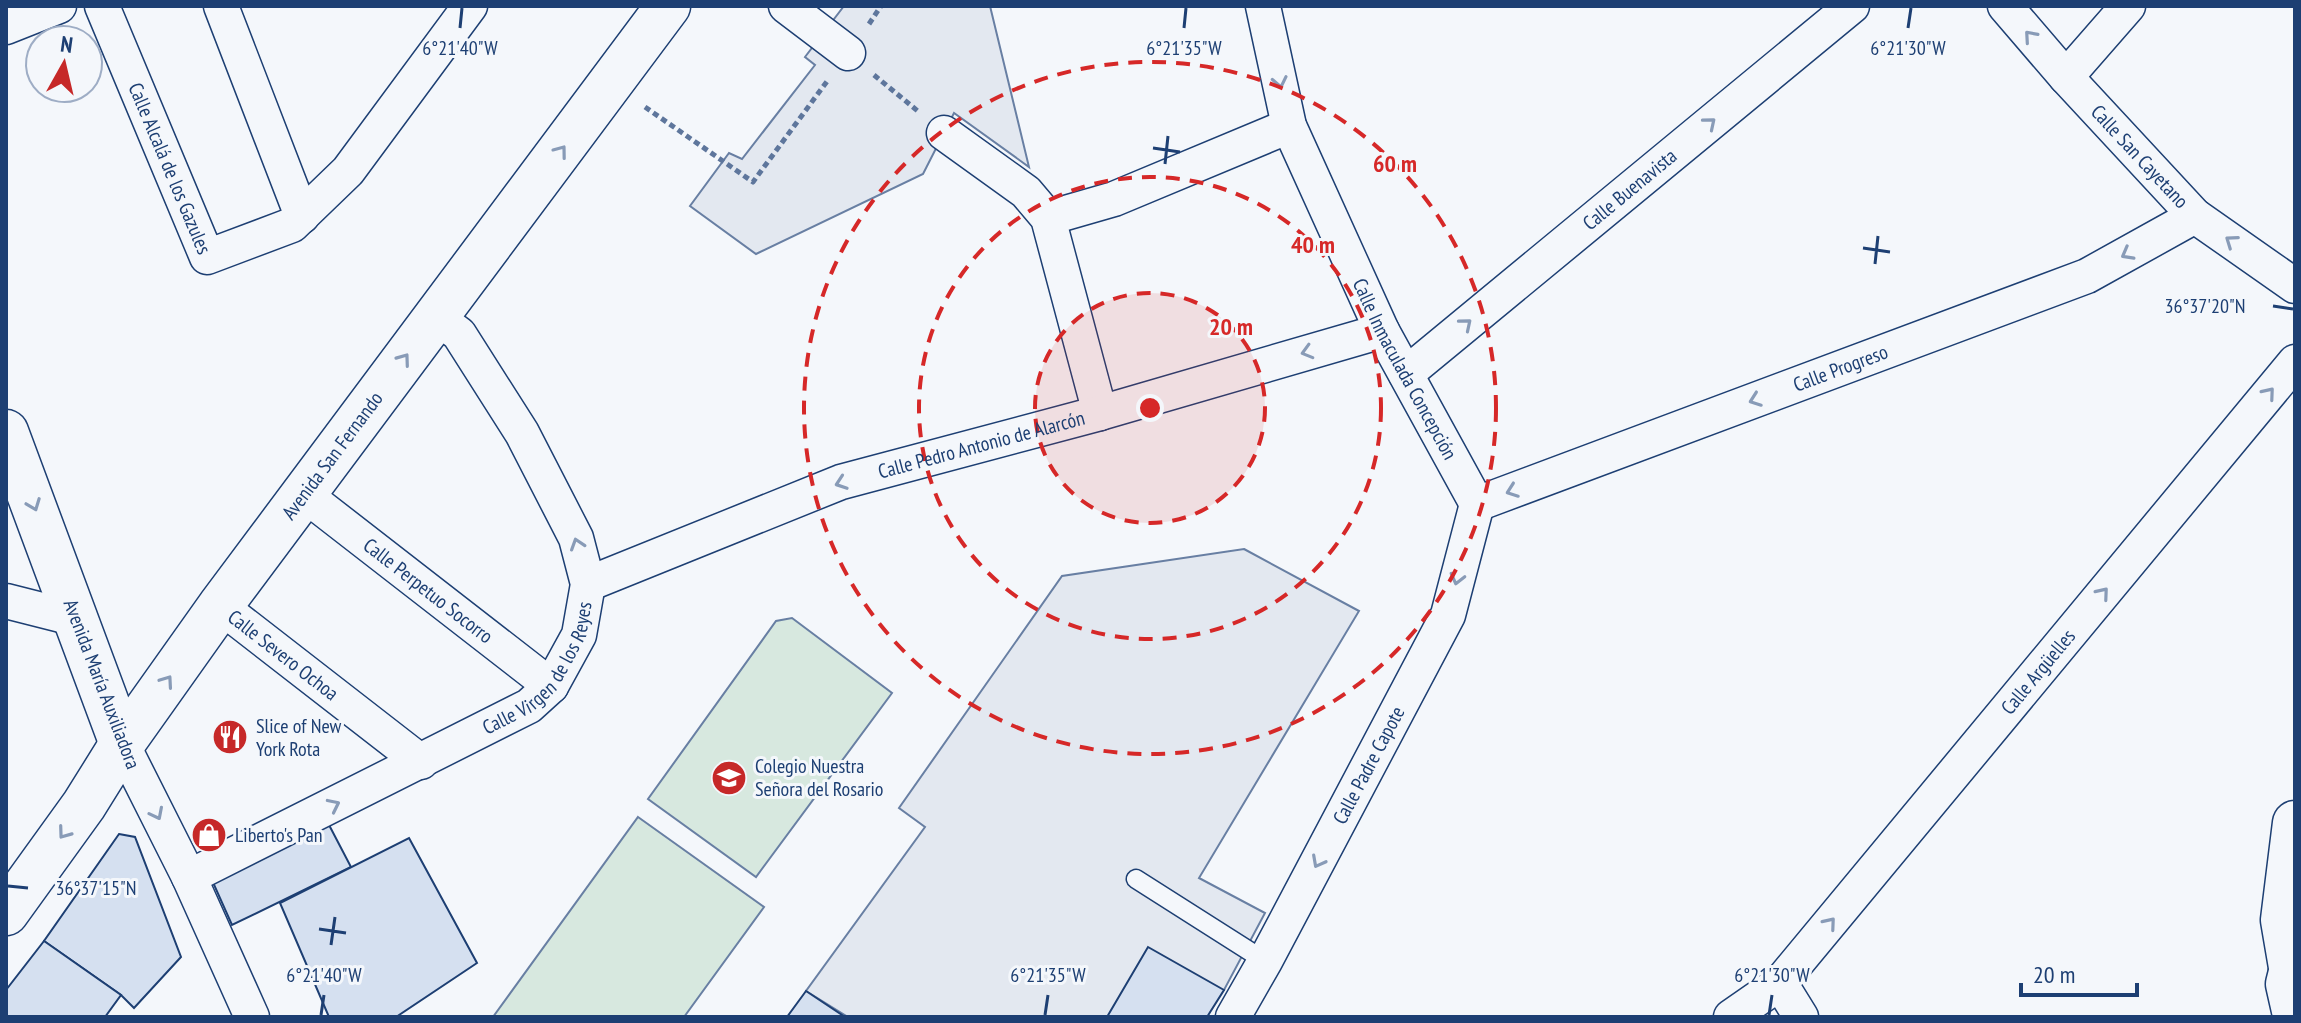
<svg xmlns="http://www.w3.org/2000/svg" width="2301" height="1023" viewBox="0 0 2301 1023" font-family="'PT Sans Narrow',sans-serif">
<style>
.green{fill:#d7e8df;stroke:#687fa3;stroke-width:2}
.parking{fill:#e3e8f0;stroke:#687fa3;stroke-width:2}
.building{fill:#d5e0f0;stroke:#1d3f73;stroke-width:2}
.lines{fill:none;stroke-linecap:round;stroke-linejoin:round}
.lane-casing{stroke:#1d3f73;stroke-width:21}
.street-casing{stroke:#1d3f73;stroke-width:37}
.secondary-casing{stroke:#1d3f73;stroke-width:47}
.path{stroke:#5e769c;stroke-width:5;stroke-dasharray:6 4;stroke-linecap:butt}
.lane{stroke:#f4f7fb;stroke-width:18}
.street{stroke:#f4f7fb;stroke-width:34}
.secondary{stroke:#f4f7fb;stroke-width:44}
.oneway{stroke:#889bb7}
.ticks{fill:none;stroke:#1d3f73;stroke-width:3}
.ring{fill:none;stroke:#d62828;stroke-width:4;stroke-dasharray:14 10}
.labels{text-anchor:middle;stroke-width:6;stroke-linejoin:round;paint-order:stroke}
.street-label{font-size:20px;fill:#1d3f73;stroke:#f4f7fb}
.poi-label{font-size:20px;fill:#1d3f73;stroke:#f4f7fb;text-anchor:start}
.ticks-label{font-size:20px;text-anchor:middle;fill:#1d3f73;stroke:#f4f7fb;stroke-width:6;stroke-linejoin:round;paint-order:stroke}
.centre{fill:#d62828;stroke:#f4f7fb;stroke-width:4}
.ring-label{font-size:24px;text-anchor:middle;font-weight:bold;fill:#d62828;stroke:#f4f7fb;stroke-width:6;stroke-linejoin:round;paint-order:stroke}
</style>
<rect width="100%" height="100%" fill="#f4f7fb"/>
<g class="green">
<polygon points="792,618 892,693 756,877 648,799 776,621"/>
<polygon points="638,817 764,907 684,1017 493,1017"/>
</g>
<g class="parking">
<polygon points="844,6 990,6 1029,167 954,113 923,174 756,254 690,206 729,153 742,159 815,65 805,57"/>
<polygon points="1244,549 1359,611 1199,878 1265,913 1224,990 1107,1017 848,1017 806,991 925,827 899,808 1062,576"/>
</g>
<g class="building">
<polygon points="328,823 351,867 232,925 211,878"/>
<polygon points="119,834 135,837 181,957 134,1008 121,995 44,941"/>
<polygon points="409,838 477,963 396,1017 329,1017 280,903"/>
<polygon points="44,941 121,995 105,1017 6,1017 6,990"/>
<polygon points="1148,947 1224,990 1207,1017 1107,1017"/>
<polygon points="806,991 845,1017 787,1017"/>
</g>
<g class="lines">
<defs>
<polyline id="lane" points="1136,879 1265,961"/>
<g id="street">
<path id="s1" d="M102,6L207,257L292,225L348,171L470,6"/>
<polyline points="221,6 302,216"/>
<polyline points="786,6 848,53"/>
<path id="s2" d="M1263,6L1289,126L1382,331L1477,504"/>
<path id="s3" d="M2005,6L2066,77L2195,216L2295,286"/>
<polyline points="6,27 59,6"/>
<polyline points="2066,77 2128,6"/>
<polyline points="944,133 1026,192 1048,218 1100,413"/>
<polyline points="1048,218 1114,199 1289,126"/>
<path id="s4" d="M1406,374L1852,6"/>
<path id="s5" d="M305,495L551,686"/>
<path id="s6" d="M1477,504L2087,276L2195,216"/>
<path id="s7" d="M588,584L841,482L1100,413L1382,331"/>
<polyline points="6,601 77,619"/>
<path id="s8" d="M220,606L421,762"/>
<polyline points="122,744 189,877 252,1017"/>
<path id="s9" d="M189,877L529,706L551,686L579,635L588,584L576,538L522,433L459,334L435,316"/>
<polyline points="1780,983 1801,1017"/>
<path id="s10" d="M1233,1017L1265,961L1448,615L1477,504"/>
<path id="s11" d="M1731,1017L1780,983L2295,362"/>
</g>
<g id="secondary">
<polyline points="6,432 122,744"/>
<path id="s12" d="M6,913L84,805L122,744L220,606L668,6"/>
<polyline points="2295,956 2288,984 2295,1015"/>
<polyline points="2291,967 2283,920 2295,823"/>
</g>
</defs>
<use href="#lane" class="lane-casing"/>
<use href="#street" class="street-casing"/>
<use href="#secondary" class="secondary-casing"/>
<g class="path">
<polyline points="869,24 881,6"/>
<polyline points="874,75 919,112"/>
<polyline points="645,107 753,182 828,80"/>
</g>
<use href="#lane" class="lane"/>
<use href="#street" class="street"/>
<use href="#secondary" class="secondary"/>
</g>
<defs><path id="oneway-chevron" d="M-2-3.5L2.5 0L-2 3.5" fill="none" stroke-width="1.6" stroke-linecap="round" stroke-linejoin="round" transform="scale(2)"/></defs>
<g class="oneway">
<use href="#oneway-chevron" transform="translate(2030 36) rotate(-131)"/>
<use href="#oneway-chevron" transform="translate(1280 82) rotate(78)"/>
<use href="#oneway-chevron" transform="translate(1710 123) rotate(-40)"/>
<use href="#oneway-chevron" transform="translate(561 151) rotate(-53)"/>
<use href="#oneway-chevron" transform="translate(2231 241) rotate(-145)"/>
<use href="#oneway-chevron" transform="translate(2127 254) rotate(151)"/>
<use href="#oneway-chevron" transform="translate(1466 324) rotate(-40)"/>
<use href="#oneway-chevron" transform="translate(1307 352) rotate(164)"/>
<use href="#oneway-chevron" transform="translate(404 359) rotate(-54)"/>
<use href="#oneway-chevron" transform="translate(2269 393) rotate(-50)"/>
<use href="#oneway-chevron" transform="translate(1755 400) rotate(160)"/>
<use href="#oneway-chevron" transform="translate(841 483) rotate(161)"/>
<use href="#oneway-chevron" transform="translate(1512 491) rotate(160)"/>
<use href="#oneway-chevron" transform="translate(34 505) rotate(69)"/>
<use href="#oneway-chevron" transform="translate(577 544) rotate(-108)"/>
<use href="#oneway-chevron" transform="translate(1457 579) rotate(104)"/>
<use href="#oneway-chevron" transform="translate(2103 593) rotate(-50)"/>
<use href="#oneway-chevron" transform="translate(167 681) rotate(-55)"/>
<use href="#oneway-chevron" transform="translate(334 805) rotate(-26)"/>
<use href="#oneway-chevron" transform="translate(157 814) rotate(63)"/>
<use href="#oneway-chevron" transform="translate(64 833) rotate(126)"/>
<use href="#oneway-chevron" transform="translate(1318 862) rotate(118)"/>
<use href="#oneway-chevron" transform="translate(1830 923) rotate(-50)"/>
</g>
<path class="ticks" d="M460,28L462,8M1184,28L1186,8M1908,28L1911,8M1153,148L1180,152M1165,164L1168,136M1863,248L1890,252M1875,264L1878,236M2273,306L2293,309M8,886L28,888M319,929L346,933M331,945L335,917M321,1015L324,995M1045,1015L1048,995M1769,1015L1772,995"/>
<circle cx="1150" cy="408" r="115" fill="#d62828" fill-opacity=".12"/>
<g class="ring">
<circle cx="1150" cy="408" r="115"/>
<circle cx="1150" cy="408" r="231"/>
<circle cx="1150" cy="408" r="346"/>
</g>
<defs>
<symbol id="restaurant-disc" viewBox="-11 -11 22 22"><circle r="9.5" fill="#c62828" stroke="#f4f7fb"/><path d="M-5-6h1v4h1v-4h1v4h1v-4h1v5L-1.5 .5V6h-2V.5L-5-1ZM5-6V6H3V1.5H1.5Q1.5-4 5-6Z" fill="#fff"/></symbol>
<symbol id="school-disc" viewBox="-11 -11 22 22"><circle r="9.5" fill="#c62828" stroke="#f4f7fb"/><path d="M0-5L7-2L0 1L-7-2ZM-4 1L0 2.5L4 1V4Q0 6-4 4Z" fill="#fff"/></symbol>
<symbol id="shop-disc" viewBox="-11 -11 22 22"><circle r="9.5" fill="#c62828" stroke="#f4f7fb"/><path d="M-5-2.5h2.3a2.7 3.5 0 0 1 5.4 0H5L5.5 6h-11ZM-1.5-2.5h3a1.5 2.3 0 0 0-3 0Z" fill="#fff"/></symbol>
</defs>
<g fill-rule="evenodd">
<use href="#restaurant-disc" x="210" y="717" width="40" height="40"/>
<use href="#school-disc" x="709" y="758" width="40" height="40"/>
<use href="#shop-disc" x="189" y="815" width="40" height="40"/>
</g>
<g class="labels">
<g class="street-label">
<text dy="7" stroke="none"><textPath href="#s3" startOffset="202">Calle San Cayetano</textPath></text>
<text dy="7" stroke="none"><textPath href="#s1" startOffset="176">Calle Alcalá de los Gazules</textPath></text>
<text dy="7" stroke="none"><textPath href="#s4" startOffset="290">Calle Buenavista</textPath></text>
<text dy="7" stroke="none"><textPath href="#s6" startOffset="388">Calle Progreso</textPath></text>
<text dy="7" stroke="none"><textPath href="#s2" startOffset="392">Calle Inmaculada Concepción</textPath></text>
<text dy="7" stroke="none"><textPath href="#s7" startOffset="418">Calle Pedro Antonio de Alarcón</textPath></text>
<text dy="7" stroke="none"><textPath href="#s12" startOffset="562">Avenida San Fernando</textPath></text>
<text dy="7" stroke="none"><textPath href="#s5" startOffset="156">Calle Perpetuo Socorro</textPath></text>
<text dy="7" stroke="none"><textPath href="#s8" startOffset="80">Calle Severo Ochoa</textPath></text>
<text dy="7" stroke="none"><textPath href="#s9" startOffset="416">Calle Virgen de los Reyes</textPath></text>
<text dy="7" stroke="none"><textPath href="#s11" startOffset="464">Calle Argüelles</textPath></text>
<text transform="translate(102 684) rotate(69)" y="7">Avenida María Auxiliadora</text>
<text dy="7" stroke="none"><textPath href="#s10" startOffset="286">Calle Padre Capote</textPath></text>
</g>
<g class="poi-label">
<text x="256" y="733">Slice of New<tspan x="256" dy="23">York Rota</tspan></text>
<text x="755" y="773">Colegio Nuestra<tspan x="755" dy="23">Señora del Rosario</tspan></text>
<text x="235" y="842">Liberto's Pan</text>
</g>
</g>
<g class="ticks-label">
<text x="460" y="55">6°21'40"W</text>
<text x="1184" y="55">6°21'35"W</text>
<text x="1908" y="55">6°21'30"W</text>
<text x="2205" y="313">36°37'20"N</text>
<text x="96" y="895">36°37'15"N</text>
<text x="324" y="982">6°21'40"W</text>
<text x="1048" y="982">6°21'35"W</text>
<text x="1772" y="982">6°21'30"W</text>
</g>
<circle cx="1150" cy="408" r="12" class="centre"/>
<g class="ring-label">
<text x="1395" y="172">60 m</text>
<text x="1313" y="253">40 m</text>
<text x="1231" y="335">20 m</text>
</g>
<rect width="2301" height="1023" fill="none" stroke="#1d3f73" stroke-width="16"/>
<g transform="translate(64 64) rotate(8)"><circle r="38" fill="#f4f7fb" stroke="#9eadc5" stroke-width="2"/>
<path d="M0-6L14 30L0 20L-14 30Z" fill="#c62828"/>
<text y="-12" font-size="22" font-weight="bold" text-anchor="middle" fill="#1d3f73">N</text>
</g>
<path d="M2021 983v12h116v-12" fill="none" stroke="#1d3f73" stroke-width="4"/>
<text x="2033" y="983" font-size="24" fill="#1d3f73" stroke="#f4f7fb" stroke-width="6" paint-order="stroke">20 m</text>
</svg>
